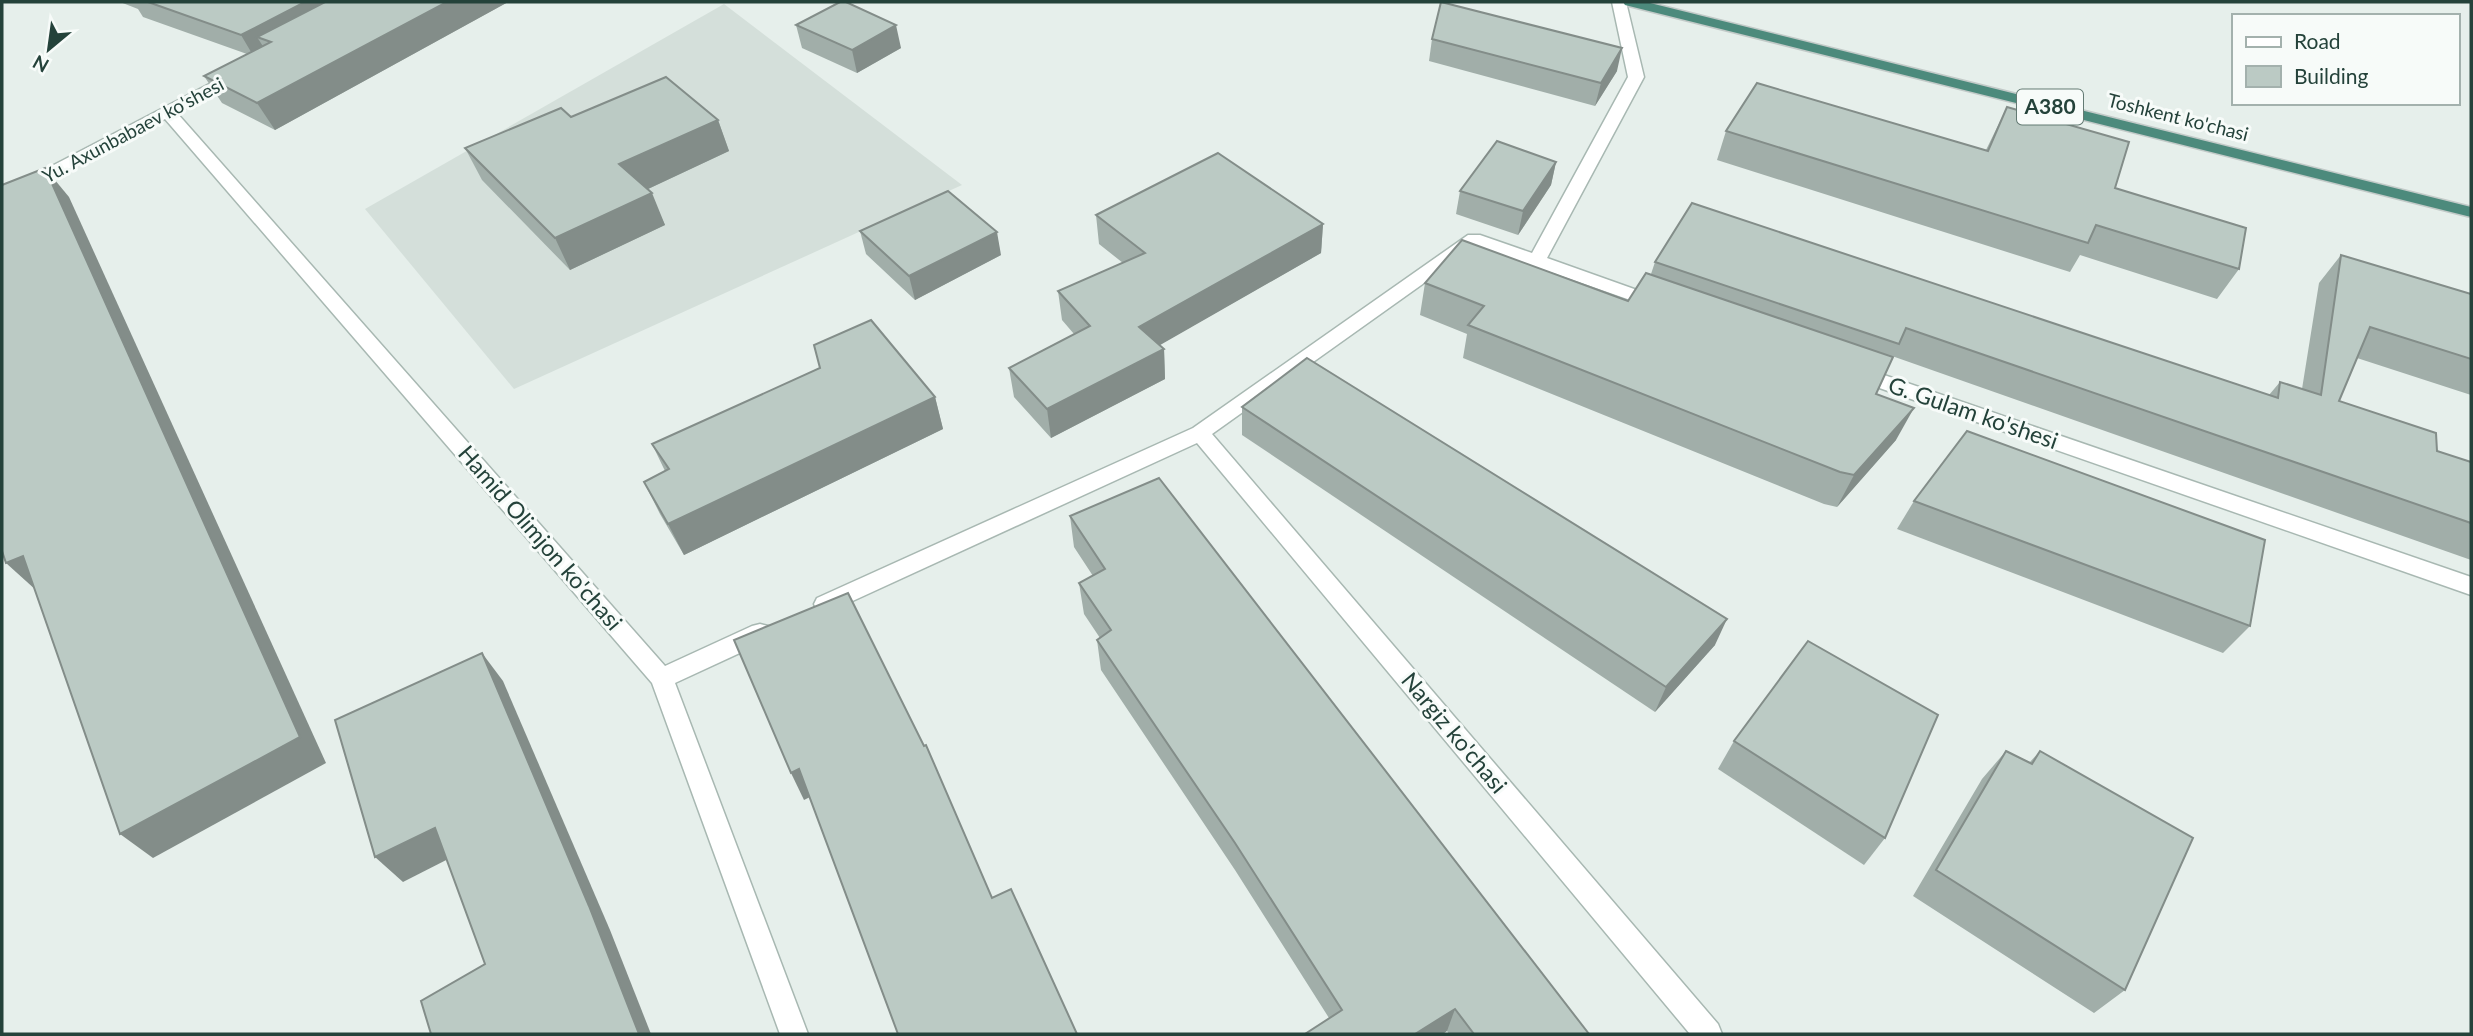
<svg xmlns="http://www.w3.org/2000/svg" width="2473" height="1036" viewBox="0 0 2473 1036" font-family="Lato,sans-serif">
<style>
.built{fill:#d4dfda}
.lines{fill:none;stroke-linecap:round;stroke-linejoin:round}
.minor-casing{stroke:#a8b8b2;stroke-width:3}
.trunk-casing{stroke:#c2cac8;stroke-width:3}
.minor{fill:#fff;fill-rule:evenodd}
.trunk{fill:#4c8a7c;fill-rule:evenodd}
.wall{fill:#a1aea9}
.shaded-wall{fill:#838d89}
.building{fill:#bbcac4;stroke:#838d89;stroke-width:2}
.labels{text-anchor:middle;stroke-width:6;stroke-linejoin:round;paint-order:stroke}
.far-street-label{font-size:19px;fill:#24423a;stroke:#f7fbf9}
.shield{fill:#f7fbf9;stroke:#637a73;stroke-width:2}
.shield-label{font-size:21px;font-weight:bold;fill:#24423a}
.street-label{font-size:23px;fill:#24423a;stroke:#f7fbf9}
</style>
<rect width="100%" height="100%" fill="#e6efeb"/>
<polygon class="built" points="724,4 962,185 514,389 365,209"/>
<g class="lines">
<defs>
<g id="minor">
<polygon points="1612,2 1626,2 1644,77 1547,258 1665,300 1668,304 1665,308 1653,308 1476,246 1212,434 1718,1024 1722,1034 1690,1034 1197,443 833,610 825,613 817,610 814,604 817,598 1193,428 1468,235 1480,235 1532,253 1628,77"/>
<polygon points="238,69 246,74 243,77 177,113 665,666 752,626 760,624 768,626 771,633 768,640 675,683 808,1034 780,1034 652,683 165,119 2,204 2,192"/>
<polygon points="1855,365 2471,577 2471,595 1848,377 1845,372 1848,367"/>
</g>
<polygon id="trunk" points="1623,2 1646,2 2471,207 2471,217 1625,5"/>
</defs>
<use href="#minor" class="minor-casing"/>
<use href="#trunk" class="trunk-casing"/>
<use href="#minor" class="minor"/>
<use href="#trunk" class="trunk"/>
</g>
<g class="wall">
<polygon points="120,2 508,2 275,130 222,103 204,76 247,54 143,17 138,9"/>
<polygon points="796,25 901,48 857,73 802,48"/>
<polygon points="1432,39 1617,71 1595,106 1429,61"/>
<polygon points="2007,107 2115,188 2239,269 2217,299 2080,255 2070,272 1717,160 1726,131 1986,150"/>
<polygon points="571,117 718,120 729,151 648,189 665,225 570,270 482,180 465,148"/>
<polygon points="1556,162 1551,185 1518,235 1456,214 1460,191"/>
<polygon points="1096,215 1323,224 1321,253 1159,345 1164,349 1165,379 1051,438 1014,397 1009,368 1074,334 1062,320 1058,291 1123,263 1099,244"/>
<polygon points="860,231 1001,255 915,300 866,254"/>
<polygon points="2341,255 2471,294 2471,395 2357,358 2339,401 2437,451 2471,462 2471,560 1892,356 1876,394 1896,440 1837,507 1824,504 1463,358 1467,334 1420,315 1425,283 1628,301 1651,274 1655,262 2269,395 2280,382 2302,389 2319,283"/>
<polygon points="935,397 943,429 684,555 660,514 644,482 665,471 652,444"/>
<polygon points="1242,407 1715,645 1655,712 1242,435"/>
<polygon points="1914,501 2250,626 2223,653 1897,529"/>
<polygon points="1070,516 1589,1034 1449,1034 1447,1031 1329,1018 1235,870 1101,670 1097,640 1100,638 1084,614 1079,583 1093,576 1074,547"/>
<polygon points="1734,741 1885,838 1864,865 1718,769"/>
<polygon points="2006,751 2030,762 2040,751 2125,990 2094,1013 1913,896 1982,779"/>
</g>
<g class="shaded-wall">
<polygon points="305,2 327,2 271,42 257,37 266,51 254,57 241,35"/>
<polygon points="447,2 508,2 275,130 257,103"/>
<polygon points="896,25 901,48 857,73 852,50"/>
<polygon points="1622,48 1617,71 1595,106 1601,83"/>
<polygon points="718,120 729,151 633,196 619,164"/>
<polygon points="1556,162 1551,185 1518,235 1523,211"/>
<polygon points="45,168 69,197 326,763 153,858 120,834"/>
<polygon points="652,193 665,225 570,270 555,238"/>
<polygon points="1323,224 1321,253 1141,356 1139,327"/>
<polygon points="997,232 1001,255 915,300 909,276"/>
<polygon points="1164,349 1165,379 1051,438 1047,409"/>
<polygon points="935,397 943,429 684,555 668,524"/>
<polygon points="1914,408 1896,440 1837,507 1854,475"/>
<polygon points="23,556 37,591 6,563"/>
<polygon points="1727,619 1715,645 1655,712 1666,687"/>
<polygon points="482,653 503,681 610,930 651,1034 639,1034"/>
<polygon points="799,769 812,796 804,800 791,773"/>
<polygon points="435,828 460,853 403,882 375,857"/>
<polygon points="1455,1009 1447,1031 1443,1034 1415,1034"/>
</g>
<g class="building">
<polygon points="148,2 305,2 241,35"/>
<polygon points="325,2 447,2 257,103 204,76 271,42 257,37"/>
<polygon points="840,2 846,2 896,25 852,50 796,25"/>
<polygon points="1441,2 1622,48 1601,83 1432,39"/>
<polygon points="666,77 718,120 619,164 652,193 555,238 465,148 561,108 571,117"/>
<polygon points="1757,83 1988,151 2007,107 2129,142 2115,188 2246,228 2239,269 2096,225 2088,243 1726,131"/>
<polygon points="1497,141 1556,162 1523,211 1460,191"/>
<polygon points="1218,153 1323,224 1139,327 1164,349 1047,409 1009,368 1090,326 1058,291 1145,253 1096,215"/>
<polygon points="45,168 300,737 120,834 23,556 6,563 2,551 2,185"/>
<polygon points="948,191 997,232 909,276 860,231"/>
<polygon points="1692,203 2278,398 2280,382 2321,395 2341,255 2471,294 2471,359 2370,327 2339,401 2436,433 2437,451 2471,462 2471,523 1906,328 1899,344 1655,262"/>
<polygon points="1462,240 1628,301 1646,273 1893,357 1876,394 1914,408 1854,475 1840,472 1468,325 1484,306 1425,283"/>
<polygon points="871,320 935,397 668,524 644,482 669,469 652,444 820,368 814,345"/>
<polygon points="1307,358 1727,619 1666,687 1242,407"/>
<polygon points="1967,431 2265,540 2250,626 1914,501"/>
<polygon points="1159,478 1589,1034 1474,1034 1455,1009 1415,1034 1305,1034 1342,1010 1235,843 1097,640 1111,630 1079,583 1105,569 1070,516"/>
<polygon points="848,593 924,746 926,745 992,898 1011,889 1077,1034 898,1034 799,769 791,773 734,640"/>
<polygon points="1808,641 1938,715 1885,838 1734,741"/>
<polygon points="482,653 589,906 639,1034 431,1034 421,1001 485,964 435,828 375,857 335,720"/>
<polygon points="2006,751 2032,764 2040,751 2193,838 2125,990 1936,870"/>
</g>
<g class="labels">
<g class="far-street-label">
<text transform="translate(2178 117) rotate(14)" y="7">Toshkent ko'chasi</text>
<text transform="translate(133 130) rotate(-28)" y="7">Yu. Axunbabaev ko'shesi</text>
</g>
<rect class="shield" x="2017" y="89.5" width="66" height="35" rx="5"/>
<g class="shield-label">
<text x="2050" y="114">A380</text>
</g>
<g class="street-label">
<text transform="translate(1973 413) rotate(19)" y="8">G. Gulam ko'shesi</text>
<text transform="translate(540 538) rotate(49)" y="8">Hamid Olimjon ko'chasi</text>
<text transform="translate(1454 733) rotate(50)" y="8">Nargiz ko'chasi</text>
</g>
</g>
<rect width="2473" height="1036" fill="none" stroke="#24423a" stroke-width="7"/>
<rect x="2232" y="14" width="228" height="91" fill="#f7fbf9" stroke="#a3b1ad" stroke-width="2"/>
<rect x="2246" y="37" width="35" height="10" fill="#ffffff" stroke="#a3b1ad" stroke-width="2"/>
<text x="2294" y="49" font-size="21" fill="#24423a">Road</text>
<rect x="2246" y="66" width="35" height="21" fill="#bbcac4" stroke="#a3b1ad" stroke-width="2"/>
<text x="2294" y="84" font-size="21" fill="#24423a">Building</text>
<g transform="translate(49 49) rotate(209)" stroke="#f7fbf9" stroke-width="5" paint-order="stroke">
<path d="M0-5L12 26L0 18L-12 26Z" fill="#24423a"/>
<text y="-10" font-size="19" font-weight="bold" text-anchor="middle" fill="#24423a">N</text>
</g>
</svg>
